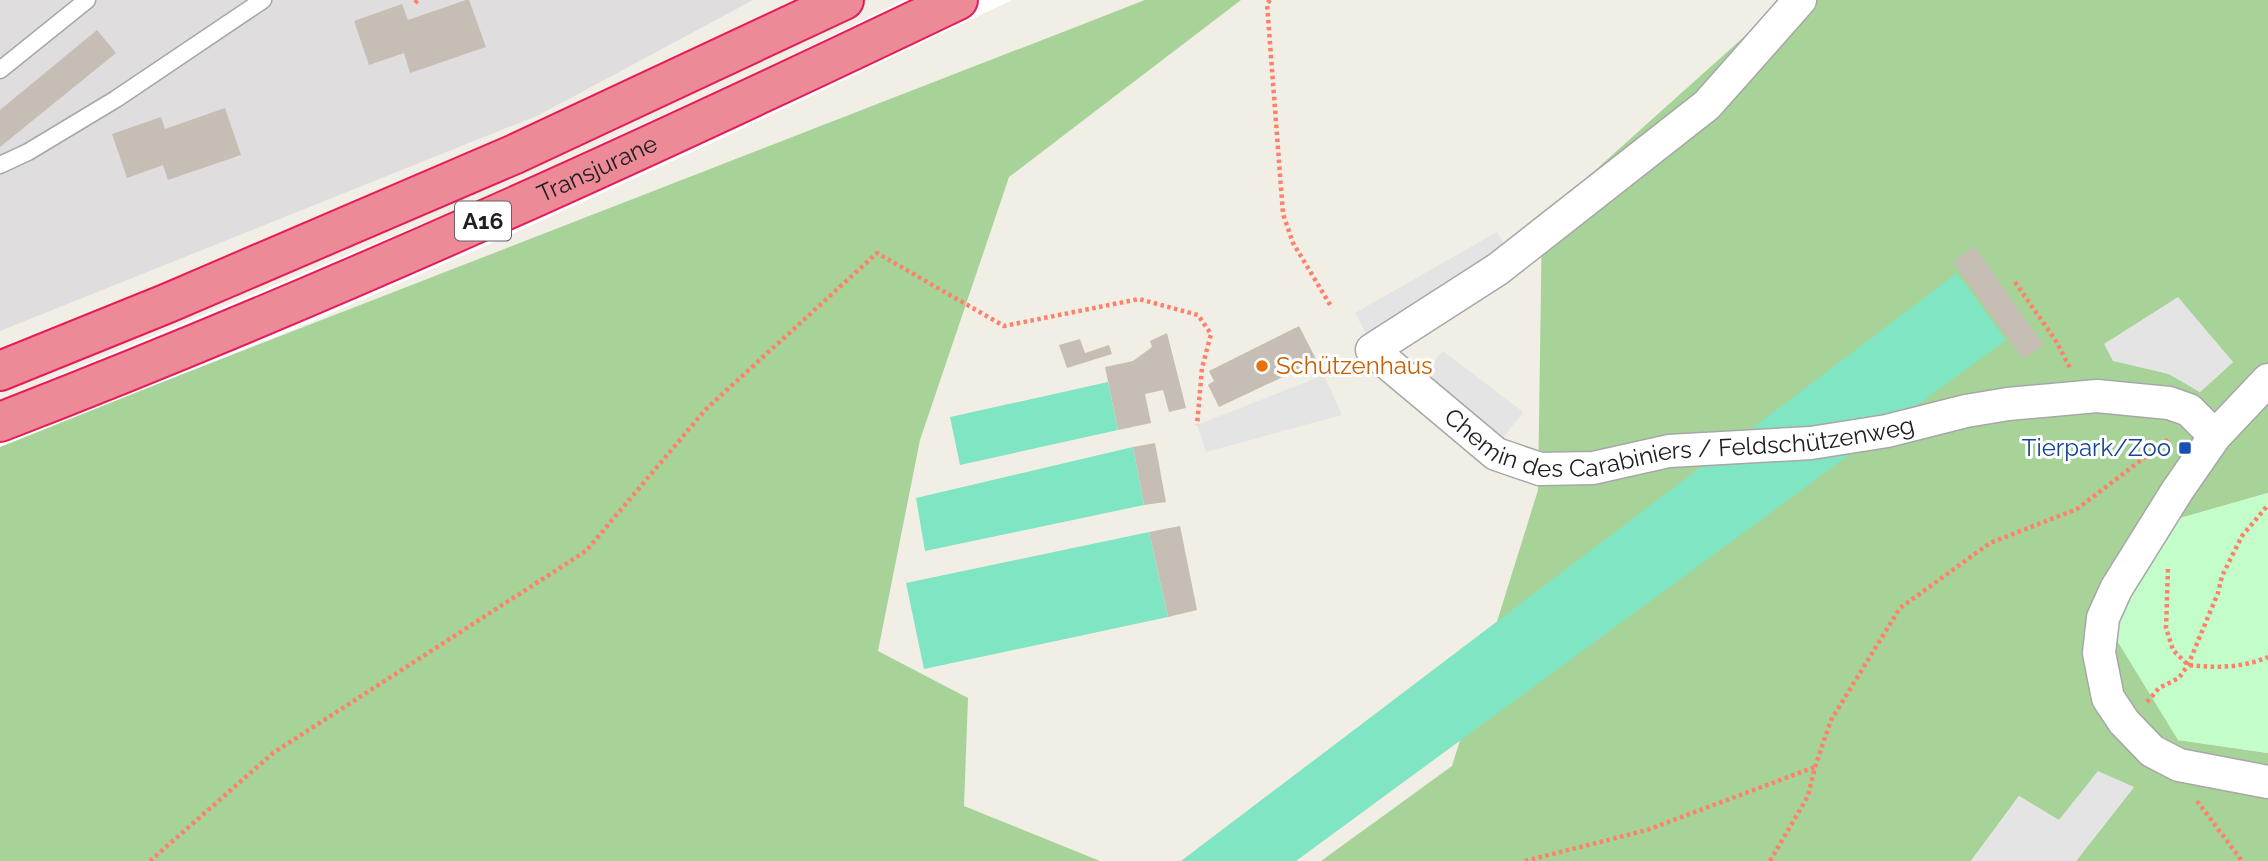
<svg xmlns="http://www.w3.org/2000/svg" width="2268" height="861" viewBox="0 0 2268 861" font-family="Raleway,sans-serif">
<style>
.residential{fill:#dfdddd}
.forest{fill:#a7d399;fill-rule:evenodd}
.park{fill:#c2fdca}
.pitch{fill:#80e5c3}
.parking{fill:#e4e4e4}
.pier{fill:#fff}
.building{fill:#c6beb5}
.lines{fill:none;stroke-linecap:round;stroke-linejoin:round}
.service-casing{stroke:#a7a7a7;stroke-width:19}
.minor-casing{stroke:#a7a7a7;stroke-width:35}
.motorway-casing{stroke:#e71c57;stroke-width:42}
.path{stroke:#ff816a;stroke-width:4.5;stroke-dasharray:3.5 3.5;stroke-linecap:butt}
.service{stroke:#fff;stroke-width:16}
.minor{stroke:#fff;stroke-width:32}
.motorway{stroke:#ed8a97;stroke-width:38}
.food-dot{fill:#e8710a;stroke:#fff;stroke-width:2.5}
.transit-dot{fill:#1a4fb4;stroke:#fff;stroke-width:2.5}
.labels{text-anchor:middle;stroke-width:6;stroke-linejoin:round;paint-order:stroke}
.shield{fill:#fff;stroke:#636363;stroke-width:2}
.shield-label{font-size:23px;font-weight:bold;fill:#202020}
.street-label{font-size:24px;fill:#202020;stroke:#fff}
.food-label{font-size:24px;fill:#c56008;stroke:#fff;text-anchor:start}
.transit-label{font-size:24px;fill:#164399;stroke:#fff;text-anchor:end}
</style>
<rect width="100%" height="100%" fill="#f1eee6"/>
<polygon class="residential" points="0,0 753,0 539,115 0,331"/>
<g class="forest">
<polygon points="1145,0 1241,0 1009,177 920,440 878,651 968,698 964,806 1100,861 0,861 0,445"/>
<path d="M1785,0H2268V493L2177,519L2178,740L2268,753V861H2076L2134,787L2058,820L2019,796L1971,861H1321L1452,766L1538,490L1542,218ZM2233,362L2200,392L2169,374L2145,368Z"/>
</g>
<polygon class="park" points="2268,493 2268,753 2178,740 2111,631 2177,519"/>
<g class="pitch">
<polygon points="1957,273 2006,340 1296,861 1181,861"/>
<polygon points="1108,382 1118,430 960,465 950,417"/>
<polygon points="1133,447 1144,505 925,551 916,498"/>
<polygon points="1149,532 1168,617 924,669 906,583"/>
</g>
<g class="parking">
<polygon points="1497,232 1510,253 1367,335 1355,313"/>
<polygon points="2178,297 2233,362 2200,392 2169,374 2113,361 2104,344"/>
<polygon points="1443,351 1523,412 1503,438 1422,377"/>
<polygon points="1324,375 1342,415 1206,452 1197,425"/>
<polygon points="2098,771 2134,787 2076,861 1971,861 2019,796 2059,820"/>
</g>
<polygon class="pier" points="904,0 1012,0 712,143 510,235 297,328 0,447 0,400 462,207 770,66"/>
<g class="building">
<polygon points="466,0 469,0 486,47 410,73 404,53 369,65 354,21 402,4 408,20"/>
<polygon points="97,30 116,53 0,147 0,110"/>
<polygon points="225,108 241,155 168,180 163,165 127,178 112,134 161,117 165,129"/>
<polygon points="1974,246 2043,345 2023,359 1953,262"/>
<polygon points="1299,326 1317,361 1219,407 1208,385 1214,381 1209,371"/>
<polygon points="1167,333 1186,408 1169,412 1163,390 1145,394 1151,423 1118,430 1105,367 1133,361 1152,347 1150,341"/>
<polygon points="1080,339 1085,353 1109,345 1112,354 1067,368 1059,345"/>
<polygon points="1155,443 1166,502 1144,505 1133,447"/>
<polygon points="1180,526 1197,610 1168,617 1149,532"/>
</g>
<g class="lines">
<defs>
<g id="service">
<polyline points="0,70 87,0"/>
<polyline points="0,165 28,152 116,99 263,0"/>
</g>
<g id="minor">
<path id="s1" d="M1800,0L1707,105L1498,269L1372,350L1496,454L1540,469L1593,468L1669,451L1811,443L1887,431L1966,411L2008,404L2097,396L2169,403L2189,410L2215,436"/>
<polyline points="2268,380 2215,436 2177,491 2116,589 2103,618 2099,653 2108,698 2124,722 2152,751 2179,765 2268,782"/>
</g>
<g id="motorway">
<polyline points="0,371 168,303 515,154 844,0"/>
<path id="s2" d="M0,422C326,296 643,151 958,0"/>
</g>
</defs>
<use href="#service" class="service-casing"/>
<use href="#minor" class="minor-casing"/>
<use href="#motorway" class="motorway-casing"/>
<g class="path">
<polyline points="1270,0 1267,4 1283,214 1293,243 1332,308"/>
<polyline points="415,3 418,0"/>
<polyline points="2015,282 2056,341 2070,368"/>
<path d="M2168,569L2166,628L2173,650L2188,665C2215,668 2243,668 2268,657"/>
<polyline points="2147,702 2159,688 2179,678 2188,665 2218,593 2222,576 2242,536 2268,505"/>
<polyline points="2197,801 2242,861"/>
<polyline points="150,861 273,753 586,551 706,409 877,253 1004,326 1139,299 1198,315 1211,334 1202,368 1197,425"/>
<polyline points="1525,861 1647,830 1815,767"/>
<polyline points="1770,861 1808,796 1815,767 1831,720 1900,608 1990,543 2077,509 2170,438"/>
</g>
<use href="#service" class="service"/>
<use href="#minor" class="minor"/>
<use href="#motorway" class="motorway"/>
</g>
<circle class="food-dot" cx="1262" cy="366" r="7"/>
<rect class="transit-dot" x="2178" y="441" width="14" height="14" rx="3.5"/>
<g class="labels">
<rect class="shield" x="455" y="201.5" width="56" height="39" rx="5"/>
<g class="shield-label">
<text x="483" y="229">A16</text>
</g>
<g class="street-label">
<text dy="8" stroke="none"><textPath href="#s2" startOffset="649">Transjurane</textPath></text>
<text dy="8" stroke="none"><textPath href="#s1" startOffset="898">Chemin des Carabiniers / Feldschützenweg</textPath></text>
</g>
<g class="food-label">
<text x="1276" y="374">Schützenhaus</text>
</g>
<g class="transit-label">
<text x="2171" y="456">Tierpark/Zoo</text>
</g>
</g>
</svg>
